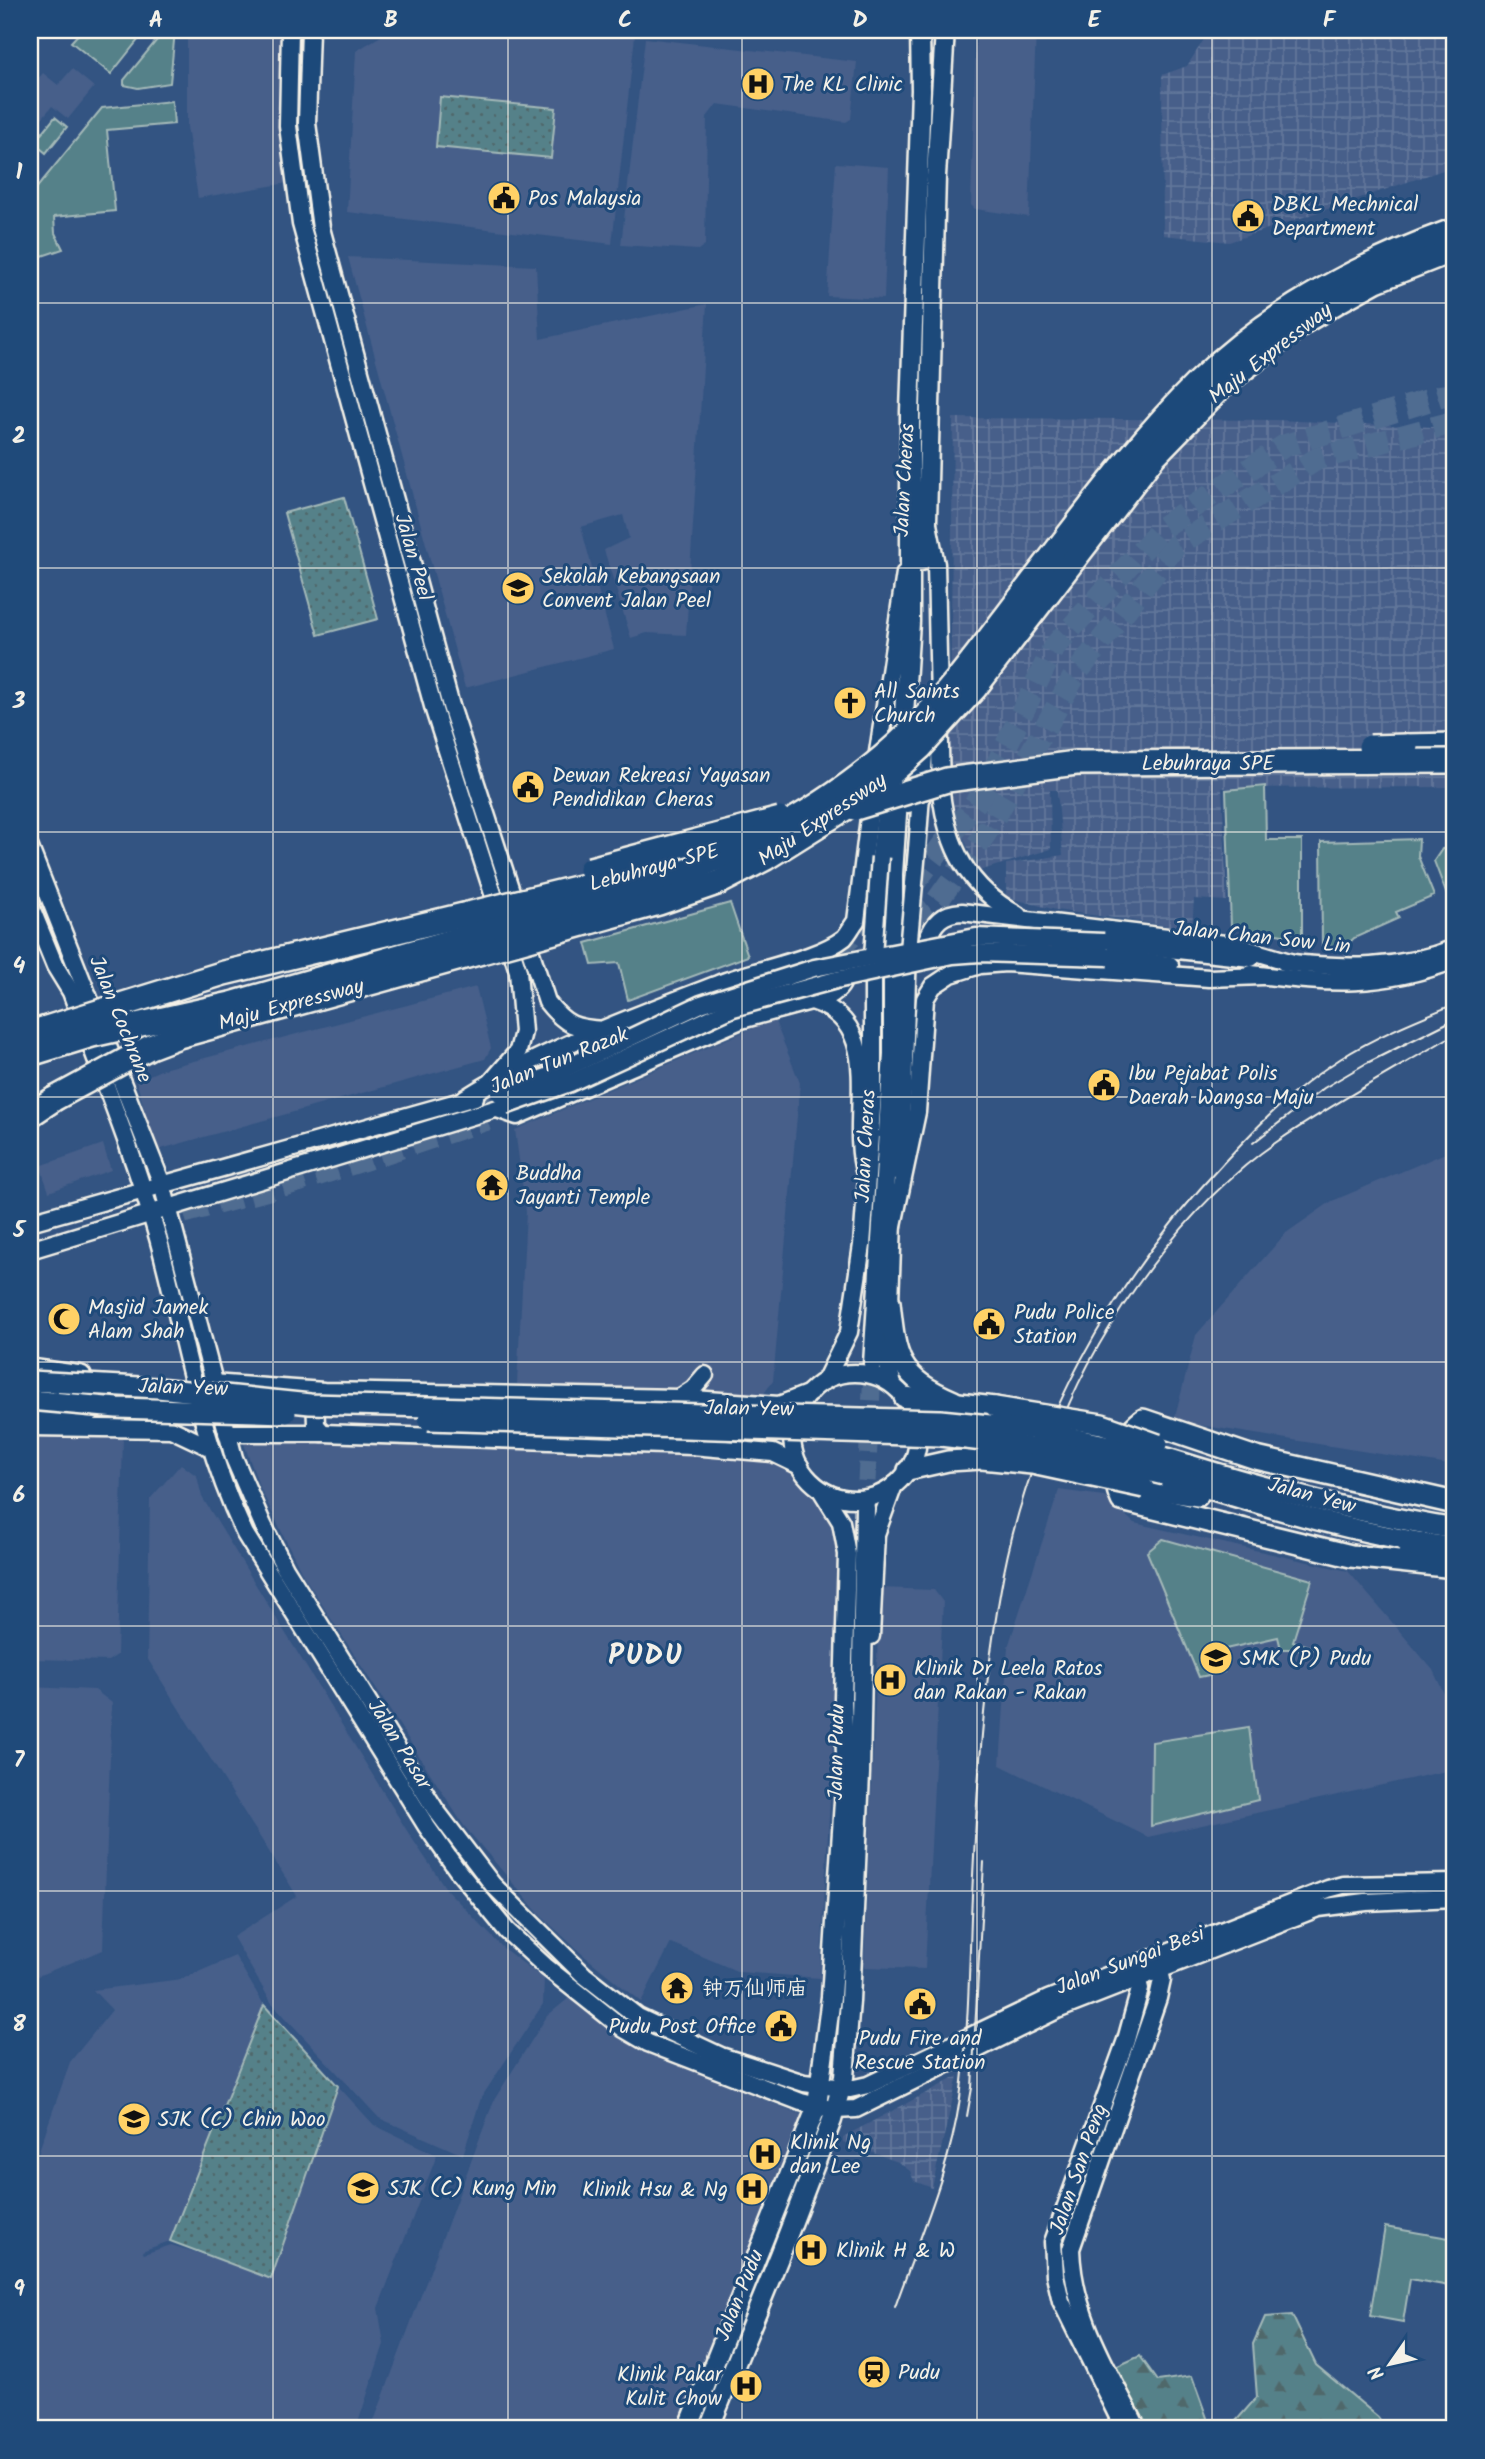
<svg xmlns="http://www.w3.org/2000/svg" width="1485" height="2459" viewBox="0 0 1485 2459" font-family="Kalam,'LXGW WenKai TC',sans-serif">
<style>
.built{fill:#465f8a}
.industrial{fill:url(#industrial-grid)}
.grass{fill:#558189;stroke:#a4b9b8;stroke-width:2}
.forest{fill:url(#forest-firs);stroke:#a4b9b8;stroke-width:2}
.park{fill:url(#park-dots);stroke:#a4b9b8;stroke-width:2}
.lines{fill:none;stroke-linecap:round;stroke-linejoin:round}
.secondary-tunnel{stroke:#506c91;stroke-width:18;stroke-dasharray:18 9;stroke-linecap:butt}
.motorway-tunnel{stroke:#506c91;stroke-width:23;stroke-dasharray:23 11;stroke-linecap:butt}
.tertiary-casing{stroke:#f4f1e8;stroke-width:21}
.secondary-casing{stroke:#f4f1e8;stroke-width:23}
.primary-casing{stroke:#f4f1e8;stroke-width:24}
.trunk-casing{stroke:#f4f1e8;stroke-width:26}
.motorway-casing{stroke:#f4f1e8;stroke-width:28}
.tertiary{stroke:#1f4a7a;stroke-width:16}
.secondary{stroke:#1f4a7a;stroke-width:18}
.primary{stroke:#1f4a7a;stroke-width:19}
.trunk{stroke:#1f4a7a;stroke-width:21}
.motorway{stroke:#1f4a7a;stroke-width:23}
.tram{stroke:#f4f1e8;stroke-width:2}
.tertiary-bridge-casing{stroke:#f4f1e8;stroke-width:21;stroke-linecap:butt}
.primary-bridge-casing{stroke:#f4f1e8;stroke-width:24;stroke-linecap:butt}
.motorway-bridge-casing{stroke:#f4f1e8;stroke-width:28;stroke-linecap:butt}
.tertiary-bridge{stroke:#1f4a7a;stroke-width:16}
.primary-bridge{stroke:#1f4a7a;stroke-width:19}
.motorway-bridge{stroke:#1f4a7a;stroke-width:23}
.grid{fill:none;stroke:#f4f1e8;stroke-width:2;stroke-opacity:0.55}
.labels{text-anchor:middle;stroke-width:6;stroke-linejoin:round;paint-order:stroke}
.poi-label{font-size:21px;fill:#f4f1e8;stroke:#1f4a7a;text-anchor:start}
.street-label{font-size:21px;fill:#f4f1e8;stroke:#1f4a7a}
.district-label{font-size:28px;font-weight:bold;letter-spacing:2px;fill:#f4f1e8;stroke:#1f4a7a}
.neatline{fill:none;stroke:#f4f1e8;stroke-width:2.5}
.grid-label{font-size:23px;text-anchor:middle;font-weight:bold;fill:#f4f1e8}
</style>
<defs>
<pattern id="industrial-grid" width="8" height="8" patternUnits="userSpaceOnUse" patternTransform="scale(1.75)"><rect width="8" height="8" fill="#465f8a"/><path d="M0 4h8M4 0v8" fill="none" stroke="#61769a"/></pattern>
<pattern id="forest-firs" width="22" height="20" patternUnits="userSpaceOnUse" patternTransform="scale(1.75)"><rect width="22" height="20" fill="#558189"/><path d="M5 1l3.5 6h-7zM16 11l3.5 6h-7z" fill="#50676b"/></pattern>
<pattern id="park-dots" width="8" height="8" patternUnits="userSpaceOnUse" patternTransform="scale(1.75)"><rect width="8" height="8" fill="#558189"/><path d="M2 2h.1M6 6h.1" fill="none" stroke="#50676b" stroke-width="1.8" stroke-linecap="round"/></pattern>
</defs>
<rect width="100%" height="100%" fill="#335482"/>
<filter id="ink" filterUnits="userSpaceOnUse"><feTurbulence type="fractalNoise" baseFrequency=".0143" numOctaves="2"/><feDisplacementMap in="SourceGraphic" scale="14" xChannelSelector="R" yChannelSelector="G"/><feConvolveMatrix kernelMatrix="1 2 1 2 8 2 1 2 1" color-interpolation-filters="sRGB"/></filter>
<g filter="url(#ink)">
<g class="built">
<polygon points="187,30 282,30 281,125 288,183 198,198 187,127"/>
<polygon points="391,30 568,30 635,36 612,244 347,212 356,51"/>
<polygon points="976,30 1036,30 1029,217 975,209 971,205"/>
<polygon points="645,38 857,62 851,119 846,122 717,104 707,117 705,245 698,250 621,245"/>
<polygon points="72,69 94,87 68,119 52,106 30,133 30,88 43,73 58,85"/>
<polygon points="836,163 889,167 884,299 827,296"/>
<polygon points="348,257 536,266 540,339 707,304 686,635 647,633 631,638 604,550 629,538 623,515 581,527 614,649 465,688"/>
<polygon points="476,987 491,1048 485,1059 157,1150 136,1081 163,1069"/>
<polygon points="774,1019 800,1083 773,1381 760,1399 517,1384 526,1212 515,1130"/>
<polygon points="103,1144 111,1170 49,1192 40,1166"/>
<polygon points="1455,1149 1455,1466 1174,1421 1196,1335 1286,1233 1332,1201"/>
<polygon points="30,1434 123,1439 117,1655 108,1661 30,1659"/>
<polygon points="243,1441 700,1454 770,1460 795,1473 826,1508 838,1539 839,1555 835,1709 820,1978 739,1972 671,1943 641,2002 582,1954 540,1915 464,1826 303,1575 259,1486"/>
<polygon points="181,1464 197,1476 202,1497 409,1834 447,1890 503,1948 544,1979 543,2004 481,2098 463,2155 379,2118 271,2002 233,1937 297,1896 147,1658 150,1499"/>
<polygon points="1059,1490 1104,1496 1134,1523 1348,1571 1433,1670 1455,1717 1455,1769 1148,1837 1000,1765 1008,1647"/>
<polygon points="880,1588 934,1590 943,1602 925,1969 864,1967"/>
<polygon points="30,1687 95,1690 112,1703 103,1950 30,1979"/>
<polygon points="235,1956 264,2005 170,2241 142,2251 144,2254 171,2245 272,2275 338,2086 374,2125 437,2155 378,2308 384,2344 356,2429 30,2427 30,2176 70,2062 112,2010 93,1990 182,1979"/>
<polygon points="570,1997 633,2046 807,2117 679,2429 371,2429 494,2100 547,2016"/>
</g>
<g class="industrial">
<polygon points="1210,30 1455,30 1455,166 1229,242 1163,235 1162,75 1187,66"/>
<polygon points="953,418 1276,420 1455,428 1455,787 1222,788 1227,901 1194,899 1192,929 1056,910 1006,897 1006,864 1063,855 1057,790 1050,790 1051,849 979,871 954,818 950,745"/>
<polygon points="958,2076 932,2188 914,2181 910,2171 898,2162 843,2142 843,2137"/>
</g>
<g class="grass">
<polygon points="82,30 146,30 111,74 71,42"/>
<polygon points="165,30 175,30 170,83 138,88 124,85 124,80"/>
<polygon points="172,101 174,124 107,130 115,211 54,217 55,233 63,249 30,260 30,196 102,108"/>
<polygon points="55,117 67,127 46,153 34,143"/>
<polygon points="1265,786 1266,840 1302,840 1302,938 1231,927 1226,790"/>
<rect x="1451" y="786" width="4" height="46"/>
<polygon points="1419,839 1418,856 1434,896 1396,912 1399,918 1354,938 1345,947 1322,946 1321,842"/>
<polygon points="1455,848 1455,893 1448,898 1434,861 1442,849"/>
<polygon points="730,903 748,956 628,1000 619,963 592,965 586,943"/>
<polygon points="1163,1539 1312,1580 1293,1641 1316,1649 1281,1649 1278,1637 1221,1650 1224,1672 1199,1677 1147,1552"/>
<polygon points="1249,1727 1258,1800 1151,1826 1152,1742"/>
<polygon points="1385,2227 1455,2239 1455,2287 1410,2279 1403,2322 1370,2316"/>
</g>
<g class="forest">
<polygon points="1292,2315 1316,2365 1378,2417 1386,2429 1229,2429 1257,2397 1253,2344 1265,2317"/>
<polygon points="1140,2356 1158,2381 1192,2376 1211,2429 1145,2429 1113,2368"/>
</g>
<g class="park">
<polygon points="440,97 556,108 551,158 436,147"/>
<polygon points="344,497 378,619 318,635 284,513"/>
<polygon points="264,2005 338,2086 271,2279 170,2241"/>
</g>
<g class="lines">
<polyline class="secondary-tunnel" points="865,1508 873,1364"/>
<g class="motorway-tunnel">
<polyline points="834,951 910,888 983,793 1054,647 1163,527 1284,446 1442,396 1455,396"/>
<polyline points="858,964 935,904 985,834 1075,675 1175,546 1317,459 1455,422"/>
<polyline points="631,1045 709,1012"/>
<polyline points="403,1125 519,1093"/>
<polyline points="151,1221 298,1181 487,1119"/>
</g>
<defs>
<g id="tertiary">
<polyline points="290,30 288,126 301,224 434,710 518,971 523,1032 518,1051 492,1081"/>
<path d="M310,30L307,123L321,228L451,706L547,1002C566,1026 575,1028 604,1030"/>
<path d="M928,524L936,564L941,792C947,847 968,888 1018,915"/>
<polyline points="876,765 905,573"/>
<polyline points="30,848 162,1184 234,1458 263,1525 285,1568 435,1809 493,1885 584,1975 638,2017 721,2056 804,2083 850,2089 868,2085 1048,1999 1328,1889 1343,1885 1455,1883"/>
<polyline points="917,850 925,741"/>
<polyline points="880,857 888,790"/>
<path d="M30,905L55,966L71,992C101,1074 134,1155 158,1238C185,1337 200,1441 245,1534L427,1827L458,1871L507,1931L545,1966L624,2029L648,2043L801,2102L835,2110L856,2109L1057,2010L1318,1908L1366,1902L1455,1898"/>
<polyline points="1104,942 1251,958"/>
<path d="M936,956L927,940C934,922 942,913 962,912L1233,945L1293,963"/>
<polyline points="1108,957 1170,965"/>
<path d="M1284,962C1344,969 1398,970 1455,948"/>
<path d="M1251,974C1330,984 1380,988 1455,960"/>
<path d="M812,1001C889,1025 847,1116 865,1174"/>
<path d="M465,1098C539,1051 635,1016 718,984C752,970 816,960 844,938C848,934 852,926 856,921L872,794"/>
<path d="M497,1109L517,1116L741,1020L829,996C841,989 847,981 841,967"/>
<polyline points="896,1171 903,1092 908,952"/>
<polyline points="893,1221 890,1302 884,1348 893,1385"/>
<polyline points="30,1222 475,1097"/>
<polyline points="892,1230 917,1112 925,999 933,986 951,974 980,965 1006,963 1209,978 1262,976"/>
<polyline points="30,1250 505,1106"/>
<circle cx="855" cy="1436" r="63"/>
<polyline points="825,1381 849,1332 862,1245 873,1095 873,960"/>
<polyline points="212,1383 324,1391 679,1398 779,1405 810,1393"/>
<polyline points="315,1394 316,1425 323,1433"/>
<polyline points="679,1398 693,1389 705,1375"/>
<polyline points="30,1427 171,1429 209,1447"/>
<polyline points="227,1433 323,1433 692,1446 773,1453 800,1466"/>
<polyline points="821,1490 841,1522 847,1554 843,1698 845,1755"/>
<polyline points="871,1636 876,1534 894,1485"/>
<polyline points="1124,2429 1061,2301 1055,2275 1053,2242 1126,2040 1140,1989 1135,1969"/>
<path d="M1138,2429C1109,2371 1073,2316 1071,2249L1158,1998L1162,1980L1158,1962"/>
</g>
<g id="secondary">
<polyline points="921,561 927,521 936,176 945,30"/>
<polyline points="902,745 910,622 910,412 921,90 920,30"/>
<polyline points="908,803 913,747"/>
<polyline points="873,1364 893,1054 893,874 899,784"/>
<polyline points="688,2429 817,2106 831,1997 846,1771 851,1739"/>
<polyline points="709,2429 780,2255 832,2120 844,2077 850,2001 860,1773 865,1508"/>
</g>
<g id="primary">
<path d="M890,1302C896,1359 898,1377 954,1401"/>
<polyline points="30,1369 81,1376"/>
<polyline points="904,1397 995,1407"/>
<polyline points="30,1415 91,1411"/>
<path d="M1167,1458C1262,1488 1357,1513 1455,1529"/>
<polyline points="908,1470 948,1461 982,1459"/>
<path d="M1164,1475C1261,1505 1355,1534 1455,1548"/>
<polyline points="1144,1488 1198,1496"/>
</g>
<g id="trunk">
<path d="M1455,1503L1256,1458L1143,1420C1117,1440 1108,1470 1122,1500L1351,1556L1455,1567"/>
<polyline points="1405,1541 1443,1562"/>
</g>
<g id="motorway">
<polyline points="1406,746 1455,745"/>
<polyline points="30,1115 54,1099"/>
</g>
</defs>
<use href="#tertiary" class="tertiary-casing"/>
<use href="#secondary" class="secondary-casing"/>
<use href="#primary" class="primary-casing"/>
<use href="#trunk" class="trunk-casing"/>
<use href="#motorway" class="motorway-casing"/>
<use href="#tertiary" class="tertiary"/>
<use href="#secondary" class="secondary"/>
<use href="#primary" class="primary"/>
<use href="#trunk" class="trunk"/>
<use href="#motorway" class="motorway"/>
<g class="tram">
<polyline points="1253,1143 1324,1088 1365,1064 1455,1019"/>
<path d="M1061,1423C1102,1321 1187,1203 1278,1141C1335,1102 1396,1069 1455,1034"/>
<polyline points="967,2116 972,2088 984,1862"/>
<path d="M895,2307C919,2239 950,2170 960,2098C968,2039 969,1977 971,1917C976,1810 981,1701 1000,1594C1028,1428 1113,1280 1227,1159C1261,1122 1297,1086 1340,1059C1376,1036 1416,1020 1455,1004"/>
</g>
<defs>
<g id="tertiary-bridge">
<polyline points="908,950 917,850"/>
<polyline points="873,956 880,857"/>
<polyline points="499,1093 547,1077 701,1004 814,968 976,937 1104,942"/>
<polyline points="505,1106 570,1083 733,1008 836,980 953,955 980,953 1108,957"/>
</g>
<g id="primary-bridge">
<polyline points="30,1381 158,1388 310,1404 940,1420 1030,1429 1167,1458"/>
<polyline points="30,1400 117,1408 286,1413"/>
<polyline points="995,1407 1102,1424 1158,1444"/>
<path d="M428,1420L940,1436C1017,1444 1090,1456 1164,1475"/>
<polyline points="982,1459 1032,1464 1144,1488"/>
</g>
<g id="motorway-bridge">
<polyline points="1370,747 1406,746"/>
<polyline points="855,808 947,780 1076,763 1455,761"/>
<polyline points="590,869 780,819"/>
<polyline points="30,1033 224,973 617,878"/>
<path d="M30,1054L92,1035L231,1004L655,883C751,849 840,802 912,730C956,686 991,635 1029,586C1083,517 1135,444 1198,382C1271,311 1360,264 1455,230"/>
<polyline points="54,1099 150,1047 179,1036 659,903 720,882 766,858 849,806 885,779 920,748 975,688 1154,456 1224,384 1303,322 1338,301 1376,280 1455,249"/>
</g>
</defs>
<use href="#tertiary-bridge" class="tertiary-bridge-casing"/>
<use href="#primary-bridge" class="primary-bridge-casing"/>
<use href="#motorway-bridge" class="motorway-bridge-casing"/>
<use href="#tertiary-bridge" class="tertiary-bridge"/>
<use href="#primary-bridge" class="primary-bridge"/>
<use href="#motorway-bridge" class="motorway-bridge"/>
</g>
</g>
<path class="grid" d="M273,30V2429M508,30V2429M742,30V2429M977,30V2429M1212,30V2429M30,303H1455M30,568H1455M30,832H1455M30,1097H1455M30,1362H1455M30,1626H1455M30,1891H1455M30,2156H1455"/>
<defs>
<symbol id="hospital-disc" viewBox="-11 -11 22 22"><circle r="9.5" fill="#ffd166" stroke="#1f4a7a"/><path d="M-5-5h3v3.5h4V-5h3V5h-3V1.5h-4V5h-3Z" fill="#111"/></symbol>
<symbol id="civic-disc" viewBox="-11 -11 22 22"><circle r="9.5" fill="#ffd166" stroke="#1f4a7a"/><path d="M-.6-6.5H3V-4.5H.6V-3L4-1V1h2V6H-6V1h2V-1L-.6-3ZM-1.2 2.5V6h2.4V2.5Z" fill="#111"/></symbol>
<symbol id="school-disc" viewBox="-11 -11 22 22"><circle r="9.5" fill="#ffd166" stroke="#1f4a7a"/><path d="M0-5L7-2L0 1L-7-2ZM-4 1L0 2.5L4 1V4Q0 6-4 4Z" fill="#111"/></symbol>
<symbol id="church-disc" viewBox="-11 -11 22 22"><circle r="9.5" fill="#ffd166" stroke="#1f4a7a"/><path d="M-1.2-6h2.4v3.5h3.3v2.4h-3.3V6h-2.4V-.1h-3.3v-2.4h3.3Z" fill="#111"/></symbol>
<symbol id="temple-disc" viewBox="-11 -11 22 22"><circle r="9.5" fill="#ffd166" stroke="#1f4a7a"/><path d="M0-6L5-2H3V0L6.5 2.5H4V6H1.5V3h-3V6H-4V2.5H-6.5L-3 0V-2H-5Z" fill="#111"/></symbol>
<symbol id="mosque-disc" viewBox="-11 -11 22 22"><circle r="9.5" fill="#ffd166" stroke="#1f4a7a"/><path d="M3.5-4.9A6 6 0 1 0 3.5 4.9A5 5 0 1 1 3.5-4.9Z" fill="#111"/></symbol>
<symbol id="station-disc" viewBox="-11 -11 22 22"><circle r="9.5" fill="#ffd166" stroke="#1f4a7a"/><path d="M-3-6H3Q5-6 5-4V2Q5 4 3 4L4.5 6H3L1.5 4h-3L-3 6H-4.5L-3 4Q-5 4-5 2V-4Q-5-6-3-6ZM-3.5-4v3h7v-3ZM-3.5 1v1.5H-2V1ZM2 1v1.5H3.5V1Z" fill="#111"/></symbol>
</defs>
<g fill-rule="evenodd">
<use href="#hospital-disc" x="739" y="65" width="38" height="38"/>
<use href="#civic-disc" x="485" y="179" width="38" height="38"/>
<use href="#civic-disc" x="1229" y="197" width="38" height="38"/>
<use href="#school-disc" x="499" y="569" width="38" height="38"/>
<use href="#church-disc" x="831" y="684" width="38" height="38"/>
<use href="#civic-disc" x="509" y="768" width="38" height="38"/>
<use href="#civic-disc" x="1085" y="1066" width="38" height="38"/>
<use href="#temple-disc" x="473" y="1166" width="38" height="38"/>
<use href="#mosque-disc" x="45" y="1300" width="38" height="38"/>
<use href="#civic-disc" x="970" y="1305" width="38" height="38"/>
<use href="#school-disc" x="1197" y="1639" width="38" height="38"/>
<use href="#hospital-disc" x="871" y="1661" width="38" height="38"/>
<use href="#temple-disc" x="658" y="1969" width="38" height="38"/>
<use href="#civic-disc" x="901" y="1985" width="38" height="38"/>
<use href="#civic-disc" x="762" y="2007" width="38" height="38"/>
<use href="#school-disc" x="115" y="2100" width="38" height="38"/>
<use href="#hospital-disc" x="746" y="2135" width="38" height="38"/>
<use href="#school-disc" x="344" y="2169" width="38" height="38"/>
<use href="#hospital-disc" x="733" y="2170" width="38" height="38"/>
<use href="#hospital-disc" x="792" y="2231" width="38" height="38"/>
<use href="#station-disc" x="855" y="2353" width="38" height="38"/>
<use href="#hospital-disc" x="727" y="2367" width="38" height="38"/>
</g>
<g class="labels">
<g class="poi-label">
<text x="782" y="91">The KL Clinic</text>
<text x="528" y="205">Pos Malaysia</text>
<text x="1272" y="211">DBKL Mechnical<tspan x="1272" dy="24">Department</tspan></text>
<text x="542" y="583">Sekolah Kebangsaan<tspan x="542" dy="24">Convent Jalan Peel</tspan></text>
<text x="874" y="698">All Saints<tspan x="874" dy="24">Church</tspan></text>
<text x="552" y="782">Dewan Rekreasi Yayasan<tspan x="552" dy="24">Pendidikan Cheras</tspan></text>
<text x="1128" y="1080">Ibu Pejabat Polis<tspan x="1128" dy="24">Daerah Wangsa Maju</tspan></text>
<text x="516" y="1180">Buddha<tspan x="516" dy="24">Jayanti Temple</tspan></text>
<text x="88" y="1314">Masjid Jamek<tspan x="88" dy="24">Alam Shah</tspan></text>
<text x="1014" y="1319">Pudu Police<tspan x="1014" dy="24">Station</tspan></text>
<text x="1240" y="1665">SMK (P) Pudu</text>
<text x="914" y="1675">Klinik Dr Leela Ratos<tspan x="914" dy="24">dan Rakan - Rakan</tspan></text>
<text x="702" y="1995">钟万仙师庙</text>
<text x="756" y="2033" text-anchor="end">Pudu Post Office</text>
<text x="920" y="2045" text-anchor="middle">Pudu Fire and<tspan x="920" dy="24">Rescue Station</tspan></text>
<text x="158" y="2126">SJK (C) Chin Woo</text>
<text x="790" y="2149">Klinik Ng<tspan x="790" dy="24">dan Lee</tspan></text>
<text x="388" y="2195">SJK (C) Kung Min</text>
<text x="728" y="2196" text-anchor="end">Klinik Hsu &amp; Ng</text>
<text x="836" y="2257">Klinik H &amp; W</text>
<text x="898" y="2379">Pudu</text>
<text x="722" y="2381" text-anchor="end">Klinik Pakar<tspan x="722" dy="24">Kulit Chow</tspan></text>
</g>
<g class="street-label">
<text transform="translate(1270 353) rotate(-38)" y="7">Maju Expressway</text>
<text transform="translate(904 480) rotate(-87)" y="7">Jalan Cheras</text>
<text transform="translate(414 557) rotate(74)" y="7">Jalan Peel</text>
<text x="1208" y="770">Lebuhraya SPE</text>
<text transform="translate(822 819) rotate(-34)" y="7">Maju Expressway</text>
<text transform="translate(654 867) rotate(-15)" y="7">Lebuhraya SPE</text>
<text transform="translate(1262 937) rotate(6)" y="7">Jalan Chan Sow Lin</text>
<text transform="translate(291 1004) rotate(-15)" y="7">Maju Expressway</text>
<text transform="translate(121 1019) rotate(68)" y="7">Jalan Cochrane</text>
<text transform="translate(559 1060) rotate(-22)" y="7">Jalan Tun Razak</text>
<text transform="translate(865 1146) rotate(-87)" y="7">Jalan Cheras</text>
<text transform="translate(183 1387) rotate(2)" y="7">Jalan Yew</text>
<text transform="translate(749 1408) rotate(1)" y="7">Jalan Yew</text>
<text transform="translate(1312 1495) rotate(15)" y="7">Jalan Yew</text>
<text transform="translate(400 1744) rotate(58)" y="7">Jalan Pasar</text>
<text transform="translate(836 1752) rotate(-89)" y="7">Jalan Pudu</text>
<text transform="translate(1130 1960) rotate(-21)" y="7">Jalan Sungai Besi</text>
<text transform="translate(1078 2169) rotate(-71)" y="7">Jalan San Peng</text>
<text transform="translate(739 2295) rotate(-68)" y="7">Jalan Pudu</text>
</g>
<g class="district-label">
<text x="646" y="1664">PUDU</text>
</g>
</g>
<rect width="1485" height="2459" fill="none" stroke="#1f4a7a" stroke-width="77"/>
<g transform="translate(1390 2364) rotate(236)" stroke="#1f4a7a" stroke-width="5" paint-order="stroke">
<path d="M0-5L12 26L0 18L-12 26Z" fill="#f4f1e8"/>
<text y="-10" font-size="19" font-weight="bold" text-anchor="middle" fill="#f4f1e8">N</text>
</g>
<rect x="38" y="38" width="1408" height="2382" class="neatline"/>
<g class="grid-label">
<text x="156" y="27">A</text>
<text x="391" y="27">B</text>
<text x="625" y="27">C</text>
<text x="860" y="27">D</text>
<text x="1094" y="27">E</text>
<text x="1329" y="27">F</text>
<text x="19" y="179">1</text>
<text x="19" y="443">2</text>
<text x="19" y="708">3</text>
<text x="19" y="973">4</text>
<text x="19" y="1237">5</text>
<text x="19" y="1502">6</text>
<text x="19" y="1767">7</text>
<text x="19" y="2031">8</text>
<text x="19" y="2296">9</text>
</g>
</svg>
